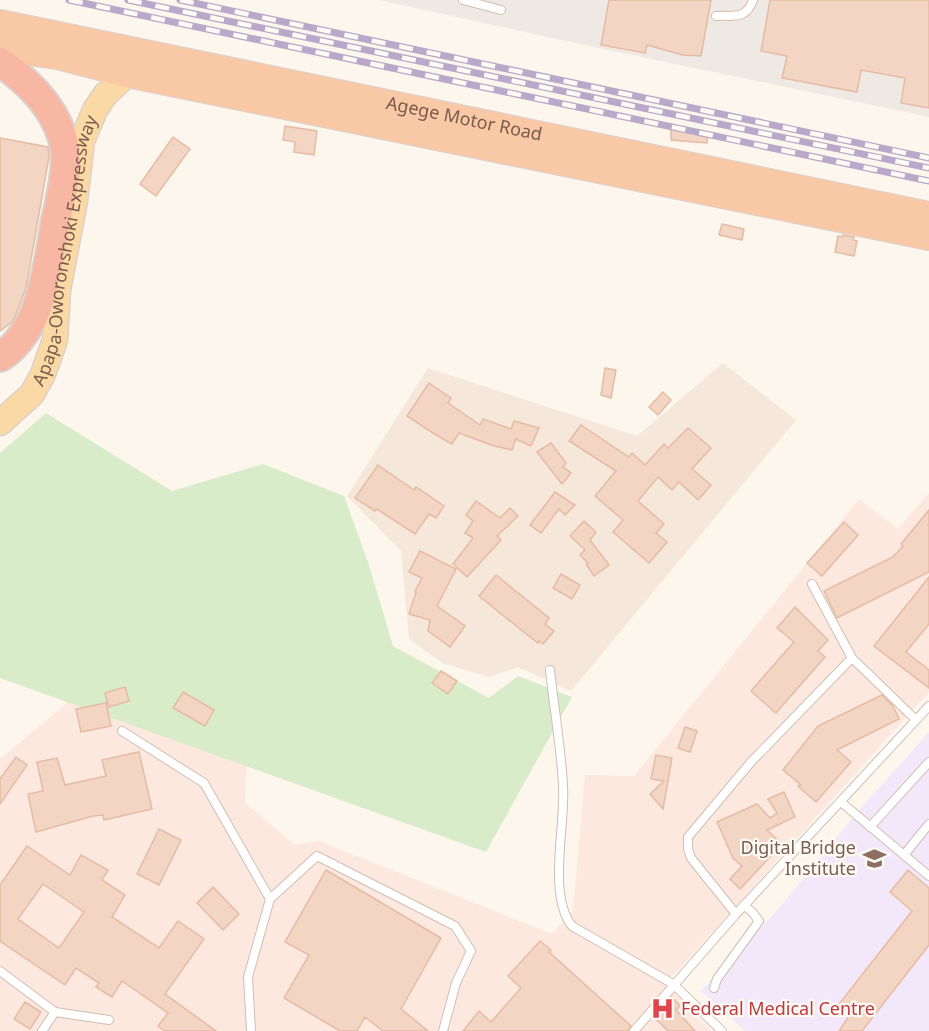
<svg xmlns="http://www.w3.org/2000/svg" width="929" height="1031" viewBox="0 0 929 1031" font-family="'Noto Sans',sans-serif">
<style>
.residential{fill:#f5e8da}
.commercial{fill:#fde8e0}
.industrial{fill:#efe9e4}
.education{fill:#f3e8fa}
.green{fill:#d8ecc9}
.building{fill:#f3d5c3;stroke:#e6bba3;stroke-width:1.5;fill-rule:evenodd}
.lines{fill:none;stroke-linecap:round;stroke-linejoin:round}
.service-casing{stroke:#d1beb0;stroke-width:10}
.primary-casing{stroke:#dad1cd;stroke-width:27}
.trunk-casing{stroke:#dad1cd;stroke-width:28}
.motorway-casing{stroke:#dad1cd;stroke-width:32}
.service{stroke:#fff;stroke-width:8}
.primary{stroke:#fbd9a5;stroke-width:24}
.trunk{stroke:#f9c8a4;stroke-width:26}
.motorway{stroke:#f7b7a3;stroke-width:28}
.rail-casing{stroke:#b9a8c9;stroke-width:7}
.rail{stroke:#fffaf3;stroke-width:4.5;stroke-dasharray:14;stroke-linecap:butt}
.labels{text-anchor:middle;stroke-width:4.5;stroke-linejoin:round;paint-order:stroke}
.street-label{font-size:18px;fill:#7a5c4d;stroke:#fffaf3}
.education-label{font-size:18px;fill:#785e54;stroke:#fffaf3;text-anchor:end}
.health-label{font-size:18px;fill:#be3a42;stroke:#fffaf3;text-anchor:start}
</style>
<rect width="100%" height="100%" fill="#fdf6ec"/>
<polygon class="residential" points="723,363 796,420 571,691 518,667 489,677 442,663 409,639 401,551 347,496 428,368 637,436"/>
<polygon class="commercial" points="929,493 929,692 683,965 665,982 711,1031 0,1031 0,759 88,685 247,758 245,803 295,845 319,841 552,934 573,910 585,775 634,776 859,499 898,529"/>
<polygon class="industrial" points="379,0 929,0 929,117 570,42"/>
<polygon class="education" points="929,732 929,1031 745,1031 701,991 780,907 859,810"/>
<polygon class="green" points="46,413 172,491 263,464 344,496 369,565 393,646 489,698 518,676 572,697 486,852 0,678 0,453"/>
<g class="building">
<polygon points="609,0 711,0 701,56 683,55 647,45 645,53 601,45"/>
<polygon points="770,0 929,0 929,108 901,103 905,78 861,70 857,92 782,78 787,56 761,51"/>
<polygon points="285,126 317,131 314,155 294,152 295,142 283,140"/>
<polygon points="671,129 708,135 707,143 671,140"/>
<polygon points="173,137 190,149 156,196 140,184"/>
<polygon points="0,138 48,147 49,157 26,288 16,314 12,322 0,331"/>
<polygon points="722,224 744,229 742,240 719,235"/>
<polygon points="843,235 854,237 853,240 857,241 854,256 835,252 838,236 842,237"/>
<polygon points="605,368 616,370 611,398 601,395"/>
<polygon points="429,383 451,398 448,403 480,425 483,419 511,429 514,421 539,428 531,446 516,439 512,450 494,446 459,433 452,444 436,435 407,416"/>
<polygon points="663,392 671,400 658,415 649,407"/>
<polygon points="581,425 629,457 632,453 645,465 664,444 668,448 688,428 711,448 692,469 711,485 698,500 679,482 672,490 658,477 638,501 664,524 656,533 667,542 649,563 613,532 623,520 595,496 616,471 569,441"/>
<polygon points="551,443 566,463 563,467 571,473 562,484 537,452"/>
<polygon points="378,465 414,490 416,487 444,506 436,518 429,514 415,534 377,509 375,511 355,498"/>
<polygon points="555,492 575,505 565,515 559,509 541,533 530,525"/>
<polygon points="476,501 500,518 510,508 518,516 497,536 501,540 467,577 453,564 473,538 465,533 473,521 466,515"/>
<polygon points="929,510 929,572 837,618 824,591 893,557 903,546 901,544"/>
<polygon points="584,521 596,532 590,540 609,565 594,576 586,564 588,563 580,555 585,550 570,536"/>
<polygon points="844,522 858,535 822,576 807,563"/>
<polygon points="420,551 456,569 437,606 465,626 450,647 428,631 430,620 409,614 416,592 415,591 422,578 409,572"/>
<polygon points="561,574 580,585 572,599 553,588"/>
<polygon points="496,575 549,618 545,624 554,631 543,644 539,641 538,643 525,633 479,596"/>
<polygon points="929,577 929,624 906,652 929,670 929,688 874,646"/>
<polygon points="795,607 828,640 818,651 825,657 776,713 751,691 794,642 777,628"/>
<polygon points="441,671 457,681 448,694 432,683"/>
<polygon points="125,687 129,701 109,707 105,693"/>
<polygon points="183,692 214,710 205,726 173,708"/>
<polygon points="882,695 893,706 899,719 837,750 851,762 816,802 798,786 801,785 783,770 818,726"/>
<polygon points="106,703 111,726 81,732 76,709"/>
<polygon points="685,727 697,731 690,752 678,748"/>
<polygon points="139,752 152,809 104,820 103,815 93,816 36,832 28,794 43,791 37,762 57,758 65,785 106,776 102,760"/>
<polygon points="656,755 672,758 663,809 650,794 664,781 651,779"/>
<polygon points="16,757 27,765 0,804 0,779"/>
<polygon points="784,792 795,817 767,830 782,844 740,889 730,879 742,866 733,858 717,822 757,804 770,818 777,813 768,799"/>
<polygon points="159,829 181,840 159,885 137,874"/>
<path d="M27,846L70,875L81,855L108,870L102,880L125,895L112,917L159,948L178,921L204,939L165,994L216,1031H165L158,1026L168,1013L122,981L112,997L96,987L99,983L76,968L65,985L0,941V885ZM43,884L84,912L59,948L18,919Z"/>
<polygon points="326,870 441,938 401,1009 428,1031 383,1031 365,1017 357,1031 340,1031 284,998 309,955 285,942"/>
<polygon points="908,870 929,888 929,945 862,1031 839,1031 851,1013 839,1004 912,911 890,892"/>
<polygon points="213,887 239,914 223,930 197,903"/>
<polygon points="540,941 551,950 549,952 631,1026 628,1031 463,1031 479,1011 491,1022 521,988 508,976"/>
<polygon points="672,997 680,1006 676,1010 695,1031 668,1031 654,1017"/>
<polygon points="25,1002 41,1012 30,1029 14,1019"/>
</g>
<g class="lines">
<defs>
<g id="service">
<polyline points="463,0 501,10"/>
<path d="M716,16C734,15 746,20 753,0"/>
<polyline points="812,584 852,658 916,720"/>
<path d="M550,670C554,708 561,747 563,785C566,824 547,895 572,926L673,984L722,1031"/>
<polyline points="122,731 204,783 270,899"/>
<polyline points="841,802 929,876"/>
<polyline points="870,827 929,762"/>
<polyline points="904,855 929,824"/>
<polyline points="736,914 691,858 688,849 688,837 751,762 852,658"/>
<polyline points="0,971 55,1012 109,1020"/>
<polyline points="714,988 717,979 759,921 753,913 744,905"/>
<polyline points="42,1031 55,1012"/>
<polyline points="251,1031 248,977 270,899 317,856 455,926 471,951 456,983 443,1031"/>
<polyline points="634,1031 736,914 929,706"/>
</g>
<g id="primary">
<path id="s1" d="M0,423L32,394L43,374L55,340L58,290L75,201L82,141L95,110L105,95L127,74"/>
</g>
<g id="trunk">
<path id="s2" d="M0,23L929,215"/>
<polyline points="0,48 57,56 127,74 929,237"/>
</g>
<path id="motorway" d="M0,62C31,83 58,110 65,148C69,168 59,205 55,225C51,250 47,277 39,302C33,322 18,347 0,357"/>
</defs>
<use href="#service" class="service-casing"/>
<use href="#primary" class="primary-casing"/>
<use href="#trunk" class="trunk-casing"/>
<use href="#motorway" class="motorway-casing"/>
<use href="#service" class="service"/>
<use href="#primary" class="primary"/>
<use href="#trunk" class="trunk"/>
<use href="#motorway" class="motorway"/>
<defs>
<g id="rail">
<polyline points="69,0 929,181"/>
<polyline points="128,0 929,168"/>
<polyline points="180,0 929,158"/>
</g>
</defs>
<use href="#rail" class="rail-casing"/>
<use href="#rail" class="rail"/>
</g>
<defs>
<symbol id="university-bare" viewBox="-9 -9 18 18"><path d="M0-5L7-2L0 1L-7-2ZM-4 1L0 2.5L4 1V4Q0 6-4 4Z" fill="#8d6e63" stroke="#fffaf3" stroke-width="2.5" paint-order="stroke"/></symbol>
<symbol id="hospital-bare" viewBox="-9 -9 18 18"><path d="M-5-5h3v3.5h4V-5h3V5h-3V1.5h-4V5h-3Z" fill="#e0444e" stroke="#fffaf3" stroke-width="2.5" paint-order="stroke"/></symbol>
</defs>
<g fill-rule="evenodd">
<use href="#university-bare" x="858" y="842" width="33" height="33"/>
<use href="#hospital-bare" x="646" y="992" width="33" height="33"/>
</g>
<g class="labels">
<g class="street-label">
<text dy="6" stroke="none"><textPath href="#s2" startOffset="474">Agege Motor Road</textPath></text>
<text dy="6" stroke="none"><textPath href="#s1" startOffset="192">Apapa-Oworonshoki Expressway</textPath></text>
</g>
<g class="education-label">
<text x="856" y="854">Digital Bridge<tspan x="856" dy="21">Institute</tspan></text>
</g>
<g class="health-label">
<text x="681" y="1015">Federal Medical Centre</text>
</g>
</g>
</svg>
